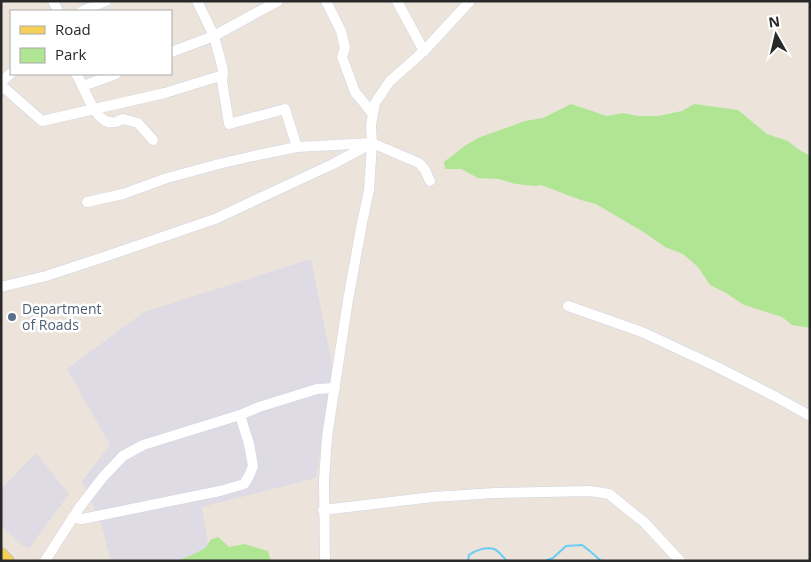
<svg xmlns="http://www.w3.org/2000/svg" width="811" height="562" viewBox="0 0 811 562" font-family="'Open Sans',sans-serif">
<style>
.industrial{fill:#dedbe4}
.green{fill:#b0e594}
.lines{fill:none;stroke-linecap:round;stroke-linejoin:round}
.stream{stroke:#68cef3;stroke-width:2}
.minor-casing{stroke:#cfd3e3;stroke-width:11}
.major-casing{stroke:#c7c7c7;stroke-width:14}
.minor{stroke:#fff;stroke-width:10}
.major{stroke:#f5d056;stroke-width:12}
.service-dot{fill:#5c6f8a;stroke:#fff;stroke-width:2}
.labels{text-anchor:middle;stroke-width:5;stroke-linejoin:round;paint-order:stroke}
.service-label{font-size:14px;fill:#4e5e75;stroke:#fff;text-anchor:start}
</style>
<rect width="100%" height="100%" fill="#ece4da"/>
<g class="industrial">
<polygon points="311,259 333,369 316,478 202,507 211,561 111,561 102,527 82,481 110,445 67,369 144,312"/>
<polygon points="36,453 69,494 29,548 23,546 1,526 1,489"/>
</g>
<g class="green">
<polygon points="571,104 607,116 623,113 638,116 658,116 682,111 694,104 738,110 767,134 788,141 798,149 810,156 810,328 792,325 782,317 744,305 726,293 710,285 698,267 683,254 665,247 645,233 596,204 581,200 541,185 534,186 516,184 499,179 478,178 461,169 445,169 444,162 466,145 478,138 525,121 543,118"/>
<path d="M218,537L225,543L229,547L244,544L268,551L271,561H175C181,560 202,551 206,547C208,545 209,542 210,540Z"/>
</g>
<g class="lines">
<g class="stream">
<polyline points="444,561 456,561"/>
<path d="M468,561L469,555C475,550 486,547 494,549C499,551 503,557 507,561"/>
<polyline points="545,561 553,558 566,546 582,545 591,552 601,561"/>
</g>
<defs>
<g id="minor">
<polyline points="53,1 58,11"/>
<polyline points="197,1 214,36 223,70 222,81 229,124 285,109 297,147"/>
<polyline points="326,1 341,31 345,48 342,57 355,92 373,114"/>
<polyline points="397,1 424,51"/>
<polyline points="82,11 106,1"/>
<polyline points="171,52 214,36 278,1"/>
<path d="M76,74C85,86 95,128 116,122C118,121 121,120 123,119L138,123L153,140"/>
<polyline points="1,82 11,73"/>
<polyline points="1,85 42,121 165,93 223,75"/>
<polyline points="83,86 116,74"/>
<polyline points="87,202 123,194 167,178 219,164 253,156 297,147 372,143 419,163 425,170 430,181"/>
<polyline points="1,287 46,276 101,258 215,219 333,164 372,143 371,125 375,103 390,81 424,51 470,1"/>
<polyline points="568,306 642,332 715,366 776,397 810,416"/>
<polyline points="323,510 433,497 495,493 590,491 609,494 625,507 644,522 680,561"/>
<polyline points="73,517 82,519 220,491 244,484 249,476 253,466 249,444 240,415"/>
<polyline points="45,561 79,508 103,477 123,456 143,445 240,415 259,407 317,389 335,388"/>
<polyline points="325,561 324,481 327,437 348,300 362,223 369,190 372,143"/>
</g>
<polyline id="major" points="1,554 8,561"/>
</defs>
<use href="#minor" class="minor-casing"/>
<use href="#major" class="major-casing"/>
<use href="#minor" class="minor"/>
<use href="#major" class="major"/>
</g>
<circle class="service-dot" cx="12" cy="317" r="5"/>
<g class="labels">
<g class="service-label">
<text x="22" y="314">Department<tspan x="22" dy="16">of Roads</tspan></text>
</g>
</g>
<rect width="811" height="562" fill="none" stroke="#292929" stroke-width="5"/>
<rect x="10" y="10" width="162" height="65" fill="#ffffff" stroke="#a9a9a9"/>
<rect x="20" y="26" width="25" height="8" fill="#f5d056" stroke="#a9a9a9"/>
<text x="55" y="35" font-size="15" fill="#292929">Road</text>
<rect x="20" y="48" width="25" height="15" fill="#b0e594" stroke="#a9a9a9"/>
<text x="55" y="60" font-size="15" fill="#292929">Park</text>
<g transform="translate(776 35) rotate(352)" stroke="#ffffff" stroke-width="4" paint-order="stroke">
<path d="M0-4L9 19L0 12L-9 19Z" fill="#292929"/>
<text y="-8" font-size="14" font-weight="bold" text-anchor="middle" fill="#292929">N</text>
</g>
</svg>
